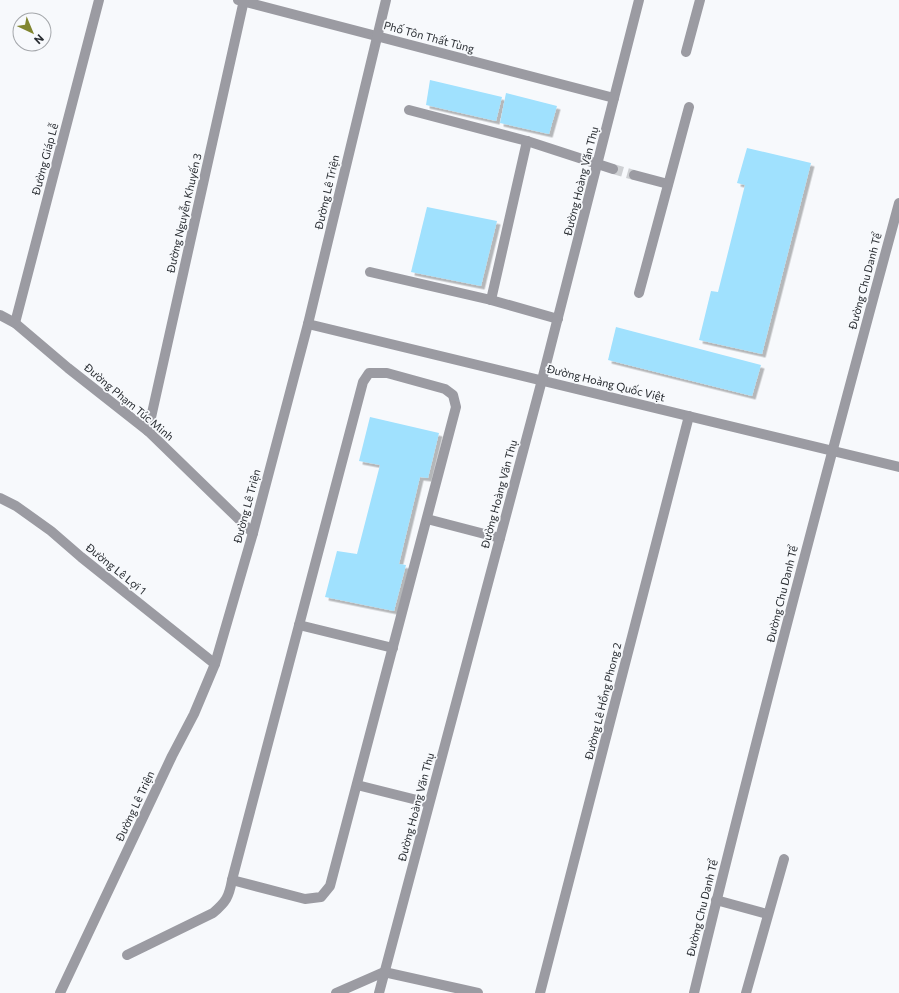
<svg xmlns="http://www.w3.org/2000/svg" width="899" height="993" viewBox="0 0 899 993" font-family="Commissioner,sans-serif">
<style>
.building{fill:#a0e1fe;filter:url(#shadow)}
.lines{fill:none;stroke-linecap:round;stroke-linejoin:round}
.minor-tunnel{stroke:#ced0d3;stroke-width:10;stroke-dasharray:10 5;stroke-linecap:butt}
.minor{stroke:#9b9ba2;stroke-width:10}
.labels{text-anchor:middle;stroke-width:3.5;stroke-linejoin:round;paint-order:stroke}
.street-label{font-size:11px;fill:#282c31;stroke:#f7f9fc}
</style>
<defs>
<filter id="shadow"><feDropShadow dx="3.5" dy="3.5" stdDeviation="0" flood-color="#0004"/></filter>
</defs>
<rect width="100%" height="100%" fill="#f7f9fc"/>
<g class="building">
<polygon points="430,80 502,97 496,121 426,105"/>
<polygon points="506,93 557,106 549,134 500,123"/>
<polygon points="747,148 811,163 762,354 699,340 711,291 718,292 745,185 737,183"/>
<polygon points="427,207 497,221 481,286 411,272"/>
<polygon points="616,327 761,365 752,396 608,360"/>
<polygon points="370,417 439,433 428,478 420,477 399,564 406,565 394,611 325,597 337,551 357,554 380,465 359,461"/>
</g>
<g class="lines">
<polyline class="minor-tunnel" points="613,169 634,175"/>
<g class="minor">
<polyline points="238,0 614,98"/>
<polyline points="686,52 700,0"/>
<polyline points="409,110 527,141 613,169"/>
<polyline points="634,175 668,184"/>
<polyline points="370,272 491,300 558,319"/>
<polyline points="639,293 689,107"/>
<polyline points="491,300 527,141"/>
<polyline points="0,315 15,323 68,368 148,431 253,533"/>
<polyline points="15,323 99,0"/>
<polyline points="308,324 899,467"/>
<polygon points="369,373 387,373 445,389 453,395 456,407 330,886 321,897 305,899 232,880 363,382"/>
<polyline points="148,431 244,0"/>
<polyline points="0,498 16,506 51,531 81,557 215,664"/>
<polyline points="427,519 500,538"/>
<polyline points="299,625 393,648"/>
<polyline points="357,785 429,803"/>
<polyline points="716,900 767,914"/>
<path d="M127,955L213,913C226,902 229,897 232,880"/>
<polyline points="60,993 172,756 194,714 215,664 253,533 308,324 386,0"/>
<polyline points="336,993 384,972 478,993"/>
<polyline points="379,993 542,380 639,0"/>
<polyline points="540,993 689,416"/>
<path d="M694,993C758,728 828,465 899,203"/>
<polyline points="746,993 784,859"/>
</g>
</g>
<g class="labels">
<g class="street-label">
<text transform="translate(429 37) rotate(15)" y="4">Phố Tôn Thất Tùng</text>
<text transform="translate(45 159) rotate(-75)" y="4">Đường Giáp Lễ</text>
<text transform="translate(581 181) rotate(-76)" y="4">Đường Hoàng Văn Thụ</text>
<text transform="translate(327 192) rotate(-77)" y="4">Đường Lê Triện</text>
<text transform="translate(184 213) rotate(-77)" y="4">Đường Nguyễn Khuyến 3</text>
<text transform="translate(865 281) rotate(-75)" y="4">Đường Chu Danh Tể</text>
<text transform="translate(606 383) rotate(14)" y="4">Đường Hoàng Quốc Việt</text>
<text transform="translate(129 402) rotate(40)" y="4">Đường Phạm Túc Minh</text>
<text transform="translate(499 494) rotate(-75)" y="4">Đường Hoàng Văn Thụ</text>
<text transform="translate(247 506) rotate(-75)" y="4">Đường Lê Triện</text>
<text transform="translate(116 569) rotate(39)" y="4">Đường Lê Lợi 1</text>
<text transform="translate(782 594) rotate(-76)" y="4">Đường Chu Danh Tể</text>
<text transform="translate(603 701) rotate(-76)" y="4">Đường Lê Hồng Phong 2</text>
<text transform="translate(135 806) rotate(-65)" y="4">Đường Lê Triện</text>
<text transform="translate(416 807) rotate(-75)" y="4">Đường Hoàng Văn Thụ</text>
<text transform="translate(702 908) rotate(-76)" y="4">Đường Chu Danh Tể</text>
</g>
</g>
<g transform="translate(32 32) rotate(136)"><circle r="19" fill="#f7f9fc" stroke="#a4a7ab"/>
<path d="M0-3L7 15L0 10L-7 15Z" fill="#80852f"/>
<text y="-6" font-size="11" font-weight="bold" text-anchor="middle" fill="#282c31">N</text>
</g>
</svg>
